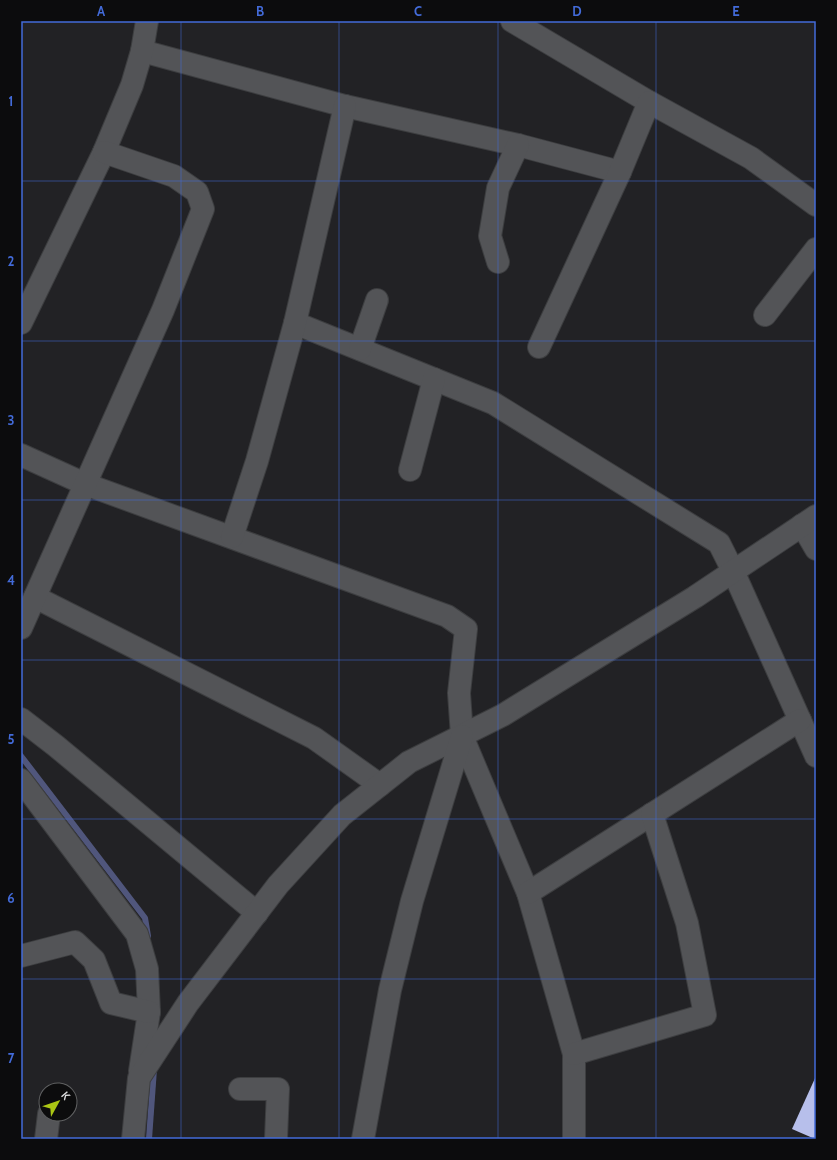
<svg xmlns="http://www.w3.org/2000/svg" width="837" height="1160" viewBox="0 0 837 1160" font-family="Cabin,sans-serif">
<style>
.lines{fill:none;stroke-linecap:round;stroke-linejoin:round}
.stream{stroke:#50567c;stroke-width:6}
.building{fill:#b7bfeb}
.minor-casing{stroke:#3d3e40;stroke-width:24}
.minor{stroke:#535457;stroke-width:22}
.grid{fill:none;stroke:#436bd9;stroke-width:1;stroke-opacity:0.55}
.neatline{fill:none;stroke:#436bd9;stroke-width:1.5}
.grid-label{font-size:13px;text-anchor:middle;font-weight:bold;fill:#436bd9}
</style>
<rect width="100%" height="100%" fill="#222225"/>
<g class="lines">
<g class="stream">
<polyline points="21,756 145,918 148,936"/>
<polyline points="149,1139 154,1069"/>
</g>
</g>
<polygon class="building" points="816,1076 816,1139 815,1139 792,1129"/>
<g class="lines">
<defs>
<g id="minor">
<polyline points="512,21 649,102 751,158 816,205"/>
<polyline points="142,51 345,106 518,145 620,172"/>
<polyline points="498,262 490,236 498,188 518,145"/>
<polyline points="765,315 816,249"/>
<polyline points="21,323 104,152 132,85 142,51 147,21"/>
<polyline points="295,323 493,403 719,543 733,571 816,756"/>
<polyline points="539,347 620,172 649,102"/>
<polyline points="360,349 377,300"/>
<polyline points="21,455 85,484 447,616 466,629 459,693 462,736 528,893 574,1054 574,1139"/>
<polyline points="410,470 434,379"/>
<polyline points="802,525 816,549"/>
<polyline points="232,537 257,461 295,323 345,106"/>
<polyline points="35,597 314,738 380,785"/>
<polyline points="21,628 163,310 203,209 197,192 174,176 104,152"/>
<polyline points="21,719 56,746 257,913"/>
<polyline points="21,780 137,934 147,969 149,1012 140,1071"/>
<polyline points="528,893 800,720"/>
<polyline points="21,956 75,942 94,960 111,1003 149,1012"/>
<polyline points="574,1054 705,1015 687,923 652,814"/>
<polyline points="240,1089 278,1089 276,1139"/>
<polyline points="46,1139 49,1114"/>
<polyline points="133,1139 139,1078 188,1003 278,885 342,815 409,762 503,715 695,597 816,516"/>
<polyline points="363,1139 390,990 412,901 462,736"/>
</g>
</defs>
<use href="#minor" class="minor-casing"/>
<use href="#minor" class="minor"/>
</g>
<path class="grid" d="M181,21V1139M339,21V1139M498,21V1139M656,21V1139M21,181H816M21,341H816M21,500H816M21,660H816M21,819H816M21,979H816"/>
<rect width="837" height="1160" fill="none" stroke="#0c0c0d" stroke-width="44"/>
<g transform="translate(58 1102) rotate(50)"><circle r="19" fill="#0c0c0d" stroke="#5f6061"/>
<path d="M0-3L7 15L0 10L-7 15Z" fill="#abc614"/>
<text y="-6" font-size="11" font-weight="bold" text-anchor="middle" fill="#dcddde">K</text>
</g>
<rect x="22" y="22" width="793" height="1116" class="neatline"/>
<g class="grid-label">
<text x="101" y="16">A</text>
<text x="260" y="16">B</text>
<text x="418" y="16">C</text>
<text x="577" y="16">D</text>
<text x="736" y="16">E</text>
<text x="11" y="106">1</text>
<text x="11" y="266">2</text>
<text x="11" y="425">3</text>
<text x="11" y="585">4</text>
<text x="11" y="744">5</text>
<text x="11" y="903">6</text>
<text x="11" y="1063">7</text>
</g>
</svg>
